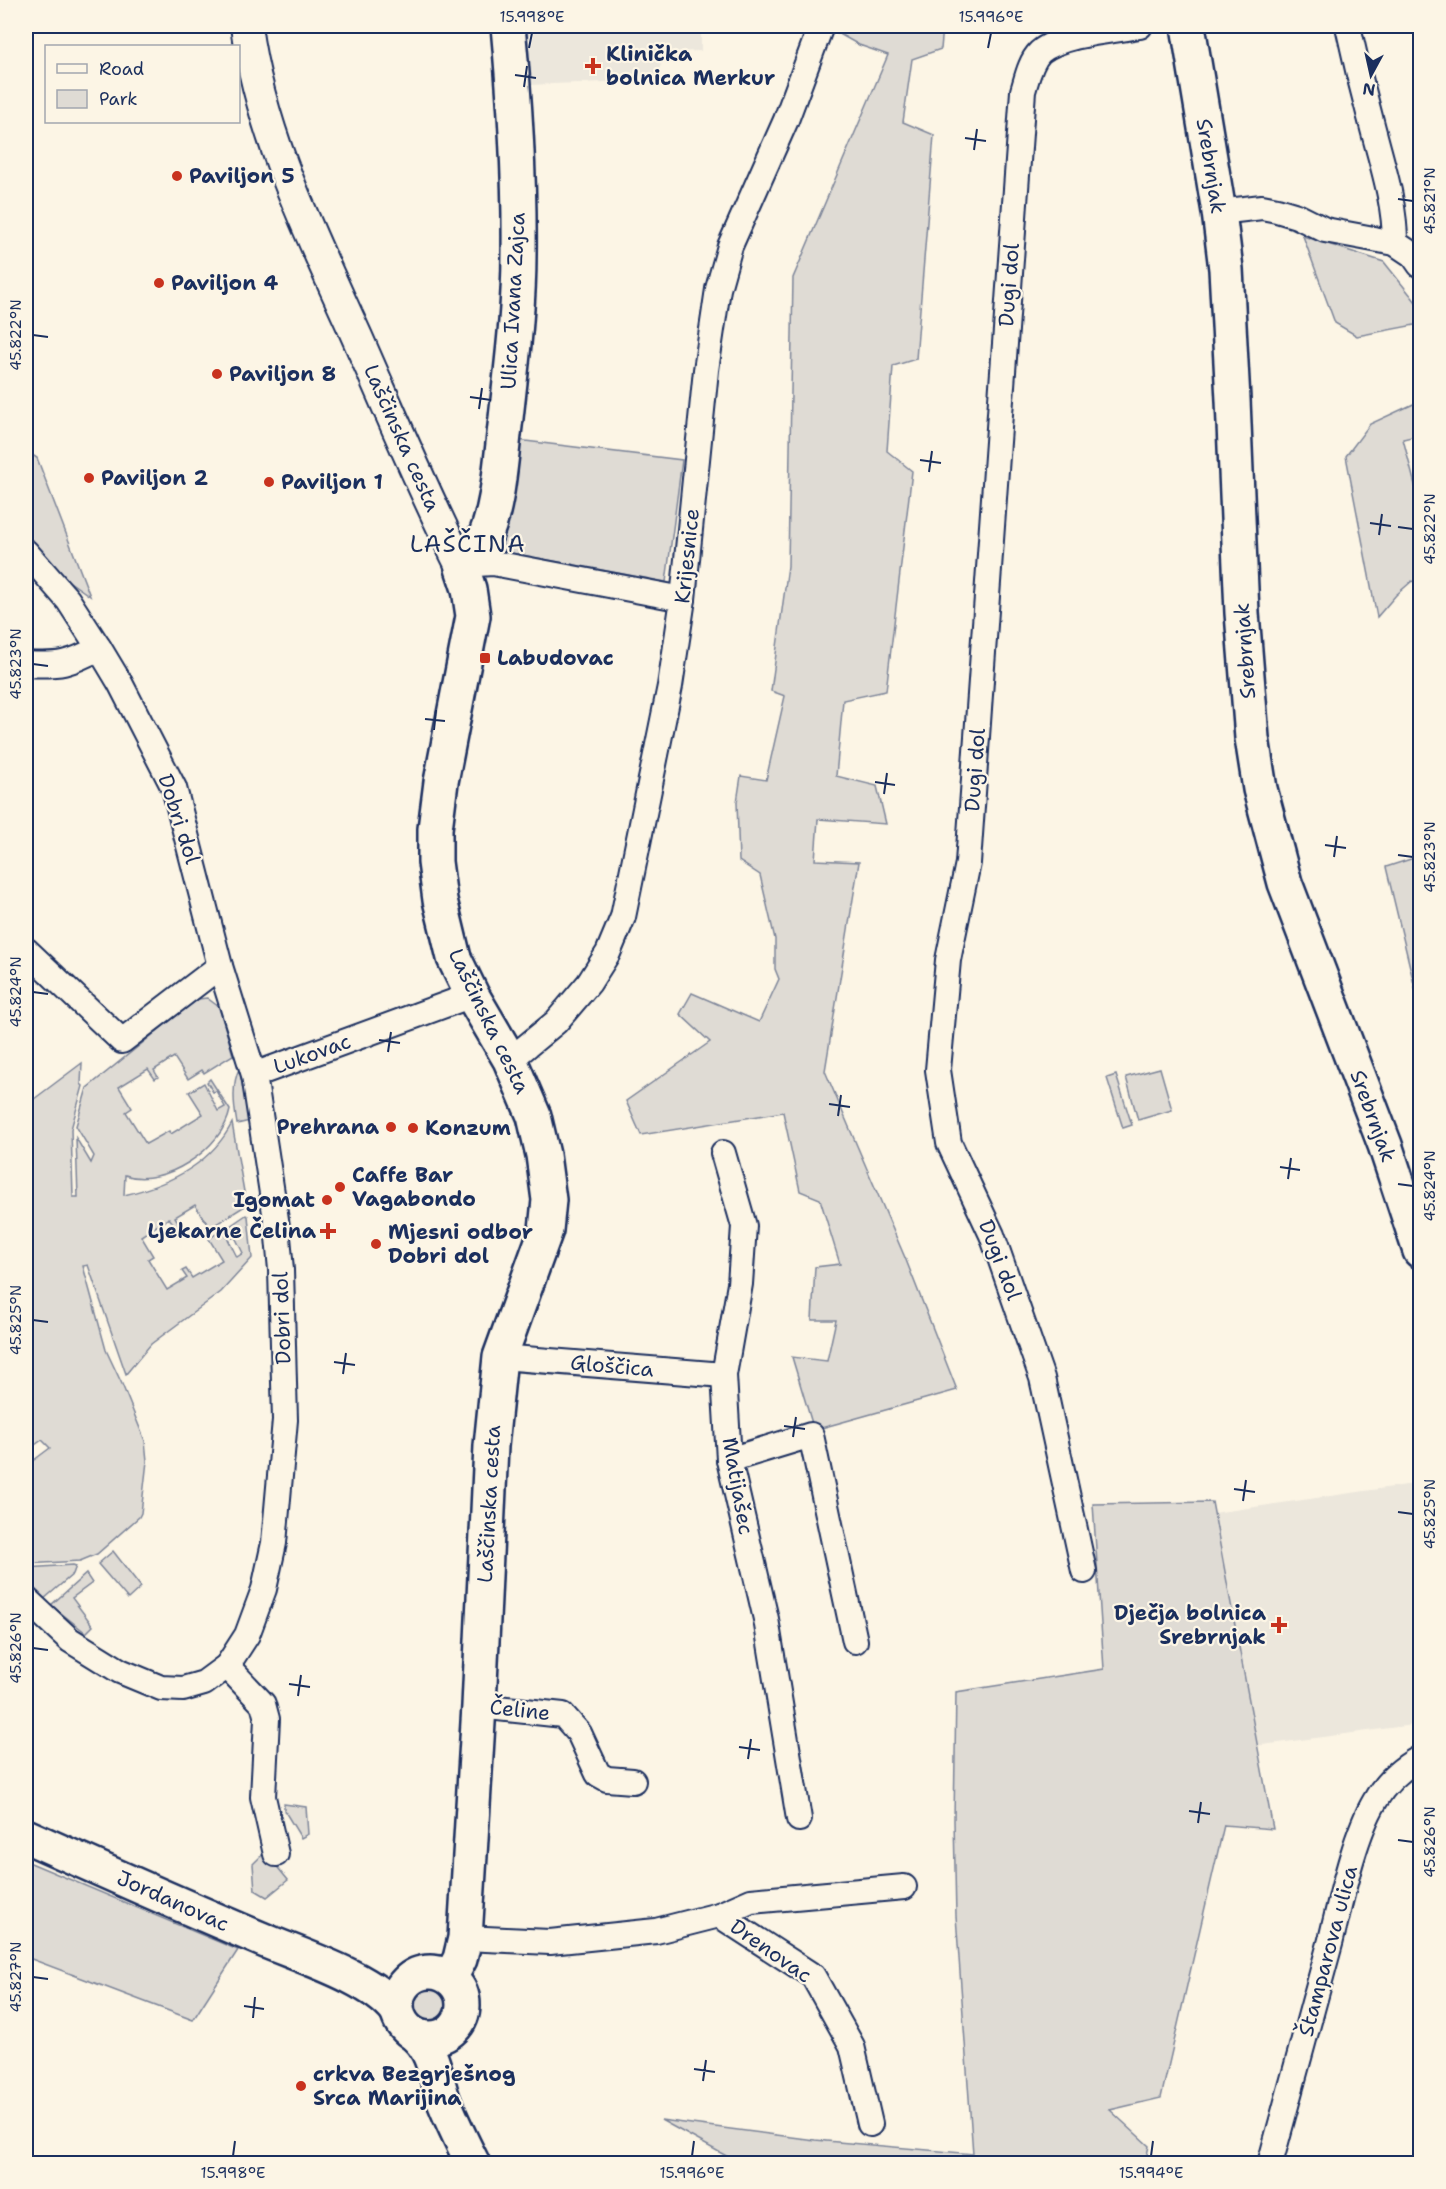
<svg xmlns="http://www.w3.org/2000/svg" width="1446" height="2189" viewBox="0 0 1446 2189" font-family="'Shantell Sans',sans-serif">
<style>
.built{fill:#ece7dc}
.green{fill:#dfdbd4;stroke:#7d8599;stroke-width:1.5}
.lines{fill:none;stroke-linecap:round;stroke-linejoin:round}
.minor-casing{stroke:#1b2f5e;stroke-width:28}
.tertiary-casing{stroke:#1b2f5e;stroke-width:34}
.secondary-casing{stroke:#1b2f5e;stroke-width:38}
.minor{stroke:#fcf5e5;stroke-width:24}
.tertiary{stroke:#fcf5e5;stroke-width:30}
.secondary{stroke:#fcf5e5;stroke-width:33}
.ticks{fill:none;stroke:#1b2f5e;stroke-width:2}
.poi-dot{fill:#c8321e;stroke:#fcf5e5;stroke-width:2}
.labels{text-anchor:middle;stroke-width:4.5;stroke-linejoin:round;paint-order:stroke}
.poi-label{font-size:21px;font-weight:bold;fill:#1b2f5e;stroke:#fcf5e5;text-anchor:start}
.street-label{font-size:21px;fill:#1b2f5e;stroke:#fcf5e5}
.quarter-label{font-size:24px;letter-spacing:1.5px;fill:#1b2f5e;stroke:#fcf5e5}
.neatline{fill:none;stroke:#1b2f5e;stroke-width:2}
.ticks-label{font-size:15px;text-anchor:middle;fill:#1b2f5e}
</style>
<rect width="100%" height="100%" fill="#fcf5e5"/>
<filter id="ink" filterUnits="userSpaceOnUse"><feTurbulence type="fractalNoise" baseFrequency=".0167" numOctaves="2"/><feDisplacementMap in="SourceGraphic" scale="12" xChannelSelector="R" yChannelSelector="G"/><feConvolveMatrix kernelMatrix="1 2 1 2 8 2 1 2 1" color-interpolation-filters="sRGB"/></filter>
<g filter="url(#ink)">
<g class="built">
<polygon points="523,26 701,26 701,51 666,52 655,80 527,85"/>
<polygon points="1420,1483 1420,1724 1166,1758 1117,1527"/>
</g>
<g class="green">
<polygon points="836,26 938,26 943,27 941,49 912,59 903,122 934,135 916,359 893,366 887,451 912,471 886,691 843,700 836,776 877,786 886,824 818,819 815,860 859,862 825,1071 906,1260 957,1390 814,1430 792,1357 827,1361 836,1320 812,1320 815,1267 840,1264 820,1199 800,1191 783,1112 641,1135 626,1101 710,1042 680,1014 692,993 759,1022 779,979 775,969 775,939 760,875 739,861 737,802 741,776 766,780 785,696 771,691 788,566 793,278 888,55 859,45 834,31"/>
<polygon points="1303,236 1384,262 1420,307 1420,324 1357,336 1335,323"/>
<polygon points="1420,401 1420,435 1403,439 1420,504 1420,584 1412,581 1396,595 1377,617 1346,456 1370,424"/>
<polygon points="517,440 682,460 666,582 511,553 504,550 502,542"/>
<polygon points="26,451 37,458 90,596 60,575 26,534"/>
<polygon points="1420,856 1420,1009 1386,867"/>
<path d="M207,998L219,1007L233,1055L204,1073L202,1070L188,1079L174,1057L154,1070L158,1077L155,1079L148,1069L119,1087L132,1108L126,1112L146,1144L169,1131L171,1134L203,1114L189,1092L204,1083L218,1111L225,1107L216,1091L213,1092L207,1082L210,1079L230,1110C223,1148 163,1189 125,1175L124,1195C168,1185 211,1164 232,1123L246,1203L245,1206L210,1228L195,1205L175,1217L180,1225L176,1227L169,1218L141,1236L153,1256L148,1259L167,1290L187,1278L182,1271L186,1269L192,1278L222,1260L209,1239L223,1229L237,1257L243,1253L235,1237L232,1238L227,1228L246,1215L248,1216L252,1258L221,1292L151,1344L126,1374L88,1265L83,1266L106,1350L122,1384L145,1441L147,1461L141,1513L139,1517L97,1554L80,1561L26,1564V1466L50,1448L42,1440L32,1447L26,1438V1105L82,1063L81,1084L83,1086L71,1129L73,1197H78L76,1138L91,1163L94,1156L76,1126L87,1088L193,1002L198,999Z"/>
<path d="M240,1067L250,1121L237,1124C234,1106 231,1084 240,1067Z"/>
<polygon points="1160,1068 1172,1110 1138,1120 1126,1077"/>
<polygon points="1116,1075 1132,1125 1123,1128 1107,1078"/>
<polygon points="1212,1502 1273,1829 1224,1825 1161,2098 1110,2110 1149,2146 1145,2163 739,2163 661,2120 815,2140 973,2154 956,1916 954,1820 956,1692 1104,1669 1093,1504"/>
<polygon points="113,1551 141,1587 128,1599 98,1564"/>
<polygon points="73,1565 76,1566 73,1574 44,1599 26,1580 26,1568"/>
<polygon points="86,1574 92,1583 72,1598 93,1626 86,1633 51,1605"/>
<polygon points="284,1804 306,1807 308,1834 301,1838 284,1810"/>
<polygon points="265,1852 288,1880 267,1897 255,1890 253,1864"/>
<polygon points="26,1861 238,1950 193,2020 26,1957"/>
<circle cx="429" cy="2006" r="17"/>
</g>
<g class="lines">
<defs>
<g id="minor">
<path d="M1348,26C1355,59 1363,92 1372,125C1382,164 1395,202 1395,243"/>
<polyline points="1219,212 1262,207 1277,210 1297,216 1325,230 1395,243 1413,255 1420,265"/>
<polyline points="26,552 68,600 99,648 120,683 174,788 220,966 254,1075 277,1226 281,1270 285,1420 274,1543 264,1589 247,1635 227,1666 204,1683 183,1689 161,1688 120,1671 70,1640 26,1599"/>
<polyline points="462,568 476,564 493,563 683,599"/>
<path d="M26,664C60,666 69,664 99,648"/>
<polyline points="26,950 122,1041 220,966"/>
<polyline points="510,1060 556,1022 589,983 608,953 623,917 670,686 683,599 706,370 718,289 730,246 786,120 821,26"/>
<polyline points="254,1075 472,995"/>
<polyline points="723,1153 744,1226 740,1284 724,1375 729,1460 766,1619 799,1819"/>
<polyline points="500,1357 724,1375"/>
<polyline points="729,1460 811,1435 855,1641"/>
<path d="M1084,1571L1042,1378L992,1235L949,1143L938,1070L948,960L968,863L1023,91C1027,78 1030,62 1040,52C1062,34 1112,31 1140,26"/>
<polyline points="227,1666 263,1704 267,1719 263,1797 276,1854"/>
<polyline points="479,1706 563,1715 579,1733 598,1774 607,1779 633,1781"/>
<polyline points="719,1915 751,1901 904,1887"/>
<polyline points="465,1938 550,1942 656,1931 719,1915 813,1976 852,2046 870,2124"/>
<path d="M1270,2164C1291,2089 1311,2014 1331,1940C1341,1899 1354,1836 1375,1801C1385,1783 1402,1768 1420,1758"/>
</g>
<path id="tertiary" d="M246,26C261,136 312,237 357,337C391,414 424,493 462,568"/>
<g id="secondary">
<polyline points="1188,26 1219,212 1226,269 1233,400 1242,613 1252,738 1260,789 1285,883 1385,1145 1420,1251"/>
<path d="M26,1836C104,1871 182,1906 261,1939C300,1956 371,1977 397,2011"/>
<circle cx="430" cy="2005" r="33"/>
<path d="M450,1978L460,1959L465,1938L479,1706L491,1446L500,1357L546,1230L549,1200L543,1155L534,1116L510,1060L472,995L454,958L440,900L435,862V829L441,782L473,616L469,589L462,568C469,560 477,552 482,543C499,511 501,454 506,418C512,363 519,309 519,254C520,178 515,101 508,26"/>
<path d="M416,2036C436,2054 435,2080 445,2104C453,2124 463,2144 473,2164"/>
</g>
</defs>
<use href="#minor" class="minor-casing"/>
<use href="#tertiary" class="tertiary-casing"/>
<use href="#secondary" class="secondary-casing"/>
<use href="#minor" class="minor"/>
<use href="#tertiary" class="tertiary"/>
<use href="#secondary" class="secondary"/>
</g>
</g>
<path class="ticks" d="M529,48L532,33M988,48L991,33M515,75L536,78M524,87L527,66M965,138L986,141M974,150L977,129M1398,199L1413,201M33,335L48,337M470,397L491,400M479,409L482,388M920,460L941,463M929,472L932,451M1370,523L1391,526M1398,527L1413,529M1379,535L1382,514M33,664L48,666M425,719L445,721M434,730L436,710M875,782L895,785M884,794L887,773M1325,845L1346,848M1398,855L1413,857M1334,857L1337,836M33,992L48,994M379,1040L400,1043M388,1052L391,1032M829,1104L850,1107M838,1116L841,1095M1280,1167L1300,1170M1288,1179L1291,1158M1398,1184L1413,1186M33,1320L48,1322M334,1362L355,1365M343,1374L346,1353M784,1426L805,1429M793,1437L796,1417M1234,1489L1255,1492M1243,1501L1246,1480M1398,1512L1413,1514M33,1648L48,1650M289,1684L310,1687M298,1696L301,1675M739,1747L760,1750M748,1759L751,1739M1189,1811L1210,1814M1198,1823L1201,1802M1398,1840L1413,1842M33,1977L48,1979M244,2006L264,2009M253,2018L255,1997M694,2069L715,2072M703,2081L706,2060M233,2156L235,2141M692,2156L694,2141M1151,2156L1153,2141"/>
<g class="poi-dot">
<path d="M590 57h6v6h6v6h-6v6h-6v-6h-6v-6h6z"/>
<circle cx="177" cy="176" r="6"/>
<circle cx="159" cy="283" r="6"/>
<circle cx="217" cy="374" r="6"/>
<circle cx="89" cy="478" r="6"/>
<circle cx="269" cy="482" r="6"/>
<rect x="479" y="652" width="12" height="12" rx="3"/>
<circle cx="391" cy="1127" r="6"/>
<circle cx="413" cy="1128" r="6"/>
<circle cx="340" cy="1187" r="6"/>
<circle cx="327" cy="1200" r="6"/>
<path d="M325 1222h6v6h6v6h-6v6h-6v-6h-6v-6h6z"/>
<circle cx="376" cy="1244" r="6"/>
<path d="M1276 1616h6v6h6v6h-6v6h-6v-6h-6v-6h6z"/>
<circle cx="301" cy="2086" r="6"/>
</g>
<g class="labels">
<g class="poi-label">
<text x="606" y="61">Klinička<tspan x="606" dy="24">bolnica Merkur</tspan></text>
<text x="189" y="183">Paviljon 5</text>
<text x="171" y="290">Paviljon 4</text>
<text x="229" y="381">Paviljon 8</text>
<text x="101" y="485">Paviljon 2</text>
<text x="281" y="489">Paviljon 1</text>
<text x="497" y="665">Labudovac</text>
<text x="379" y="1134" text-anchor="end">Prehrana</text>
<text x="425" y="1135">Konzum</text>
<text x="352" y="1182">Caffe Bar<tspan x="352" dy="24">Vagabondo</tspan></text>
<text x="315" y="1207" text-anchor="end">Igomat</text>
<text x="316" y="1238" text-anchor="end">Ljekarne Čelina</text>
<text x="388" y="1239">Mjesni odbor<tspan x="388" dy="24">Dobri dol</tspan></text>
<text x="1266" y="1620" text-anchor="end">Dječja bolnica<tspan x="1266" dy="24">Srebrnjak</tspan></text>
<text x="313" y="2081">crkva Bezgrješnog<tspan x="313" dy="24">Srca Marijina</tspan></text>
</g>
<g class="street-label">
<text transform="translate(1211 166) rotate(81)" y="7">Srebrnjak</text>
<text transform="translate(1009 285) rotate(-86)" y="7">Dugi dol</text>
<text transform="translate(513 301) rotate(-87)" y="7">Ulica Ivana Zajca</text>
<text transform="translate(402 438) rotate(66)" y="7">Laščinska cesta</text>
<text transform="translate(687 556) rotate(-84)" y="7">Krijesnice</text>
<text transform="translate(1245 651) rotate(-94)" y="7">Srebrnjak</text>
<text transform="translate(975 770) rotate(-86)" y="7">Dugi dol</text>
<text transform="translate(179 819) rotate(72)" y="7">Dobri dol</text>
<text transform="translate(489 1021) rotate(64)" y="7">Laščinska cesta</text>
<text transform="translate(312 1054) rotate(-20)" y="7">Lukovac</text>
<text transform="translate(1373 1116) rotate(70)" y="7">Srebrnjak</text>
<text transform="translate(1000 1260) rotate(69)" y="7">Dugi dol</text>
<text transform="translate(282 1318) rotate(-92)" y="7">Dobri dol</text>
<text transform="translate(612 1366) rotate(5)" y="7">Gloščica</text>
<text transform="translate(738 1486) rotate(80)" y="7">Matijašec</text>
<text transform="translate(489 1504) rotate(-87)" y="7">Laščinska cesta</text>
<text transform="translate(520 1710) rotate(6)" y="7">Čeline</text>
<text transform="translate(173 1901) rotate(24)" y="7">Jordanovac</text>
<text transform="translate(771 1951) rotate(35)" y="7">Drenovac</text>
<text transform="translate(1328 1951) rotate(-75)" y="7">Štamparova ulica</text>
</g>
<g class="quarter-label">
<text x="468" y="552">LAŠČINA</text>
</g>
</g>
<rect width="1446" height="2189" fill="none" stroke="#fcf5e5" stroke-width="66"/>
<rect x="45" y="45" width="195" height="78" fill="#fcf5e5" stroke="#a2a6af" stroke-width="1.5"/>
<rect x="57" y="64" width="30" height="9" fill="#fcf5e5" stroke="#a2a6af" stroke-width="1.5"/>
<text x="99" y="75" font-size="18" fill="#1b2f5e">Road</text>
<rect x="57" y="90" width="30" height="18" fill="#dfdbd4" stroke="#a2a6af" stroke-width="1.5"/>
<text x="99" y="105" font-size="18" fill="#1b2f5e">Park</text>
<g transform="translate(1371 75) rotate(188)" stroke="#fcf5e5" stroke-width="4.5" paint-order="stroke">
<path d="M0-4.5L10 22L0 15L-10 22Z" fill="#1b2f5e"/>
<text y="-9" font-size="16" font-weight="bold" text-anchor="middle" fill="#1b2f5e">N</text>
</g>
<rect x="33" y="33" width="1380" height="2123" class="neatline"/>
<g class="ticks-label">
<text x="532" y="22">15.998°E</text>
<text x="991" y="22">15.996°E</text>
<text transform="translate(1430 201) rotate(-90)" y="5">45.821°N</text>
<text transform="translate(16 335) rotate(-90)" y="5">45.822°N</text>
<text transform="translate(1430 529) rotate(-90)" y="5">45.822°N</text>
<text transform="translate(16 664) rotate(-90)" y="5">45.823°N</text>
<text transform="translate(1430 857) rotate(-90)" y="5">45.823°N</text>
<text transform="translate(16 992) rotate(-90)" y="5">45.824°N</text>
<text transform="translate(1430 1186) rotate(-90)" y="5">45.824°N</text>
<text transform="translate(16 1320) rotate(-90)" y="5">45.825°N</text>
<text transform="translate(1430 1514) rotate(-90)" y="5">45.825°N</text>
<text transform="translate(16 1648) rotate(-90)" y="5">45.826°N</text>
<text transform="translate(1430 1842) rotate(-90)" y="5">45.826°N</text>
<text transform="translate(16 1977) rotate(-90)" y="5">45.827°N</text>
<text x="233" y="2178">15.998°E</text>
<text x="692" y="2178">15.996°E</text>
<text x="1151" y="2178">15.994°E</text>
</g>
</svg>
